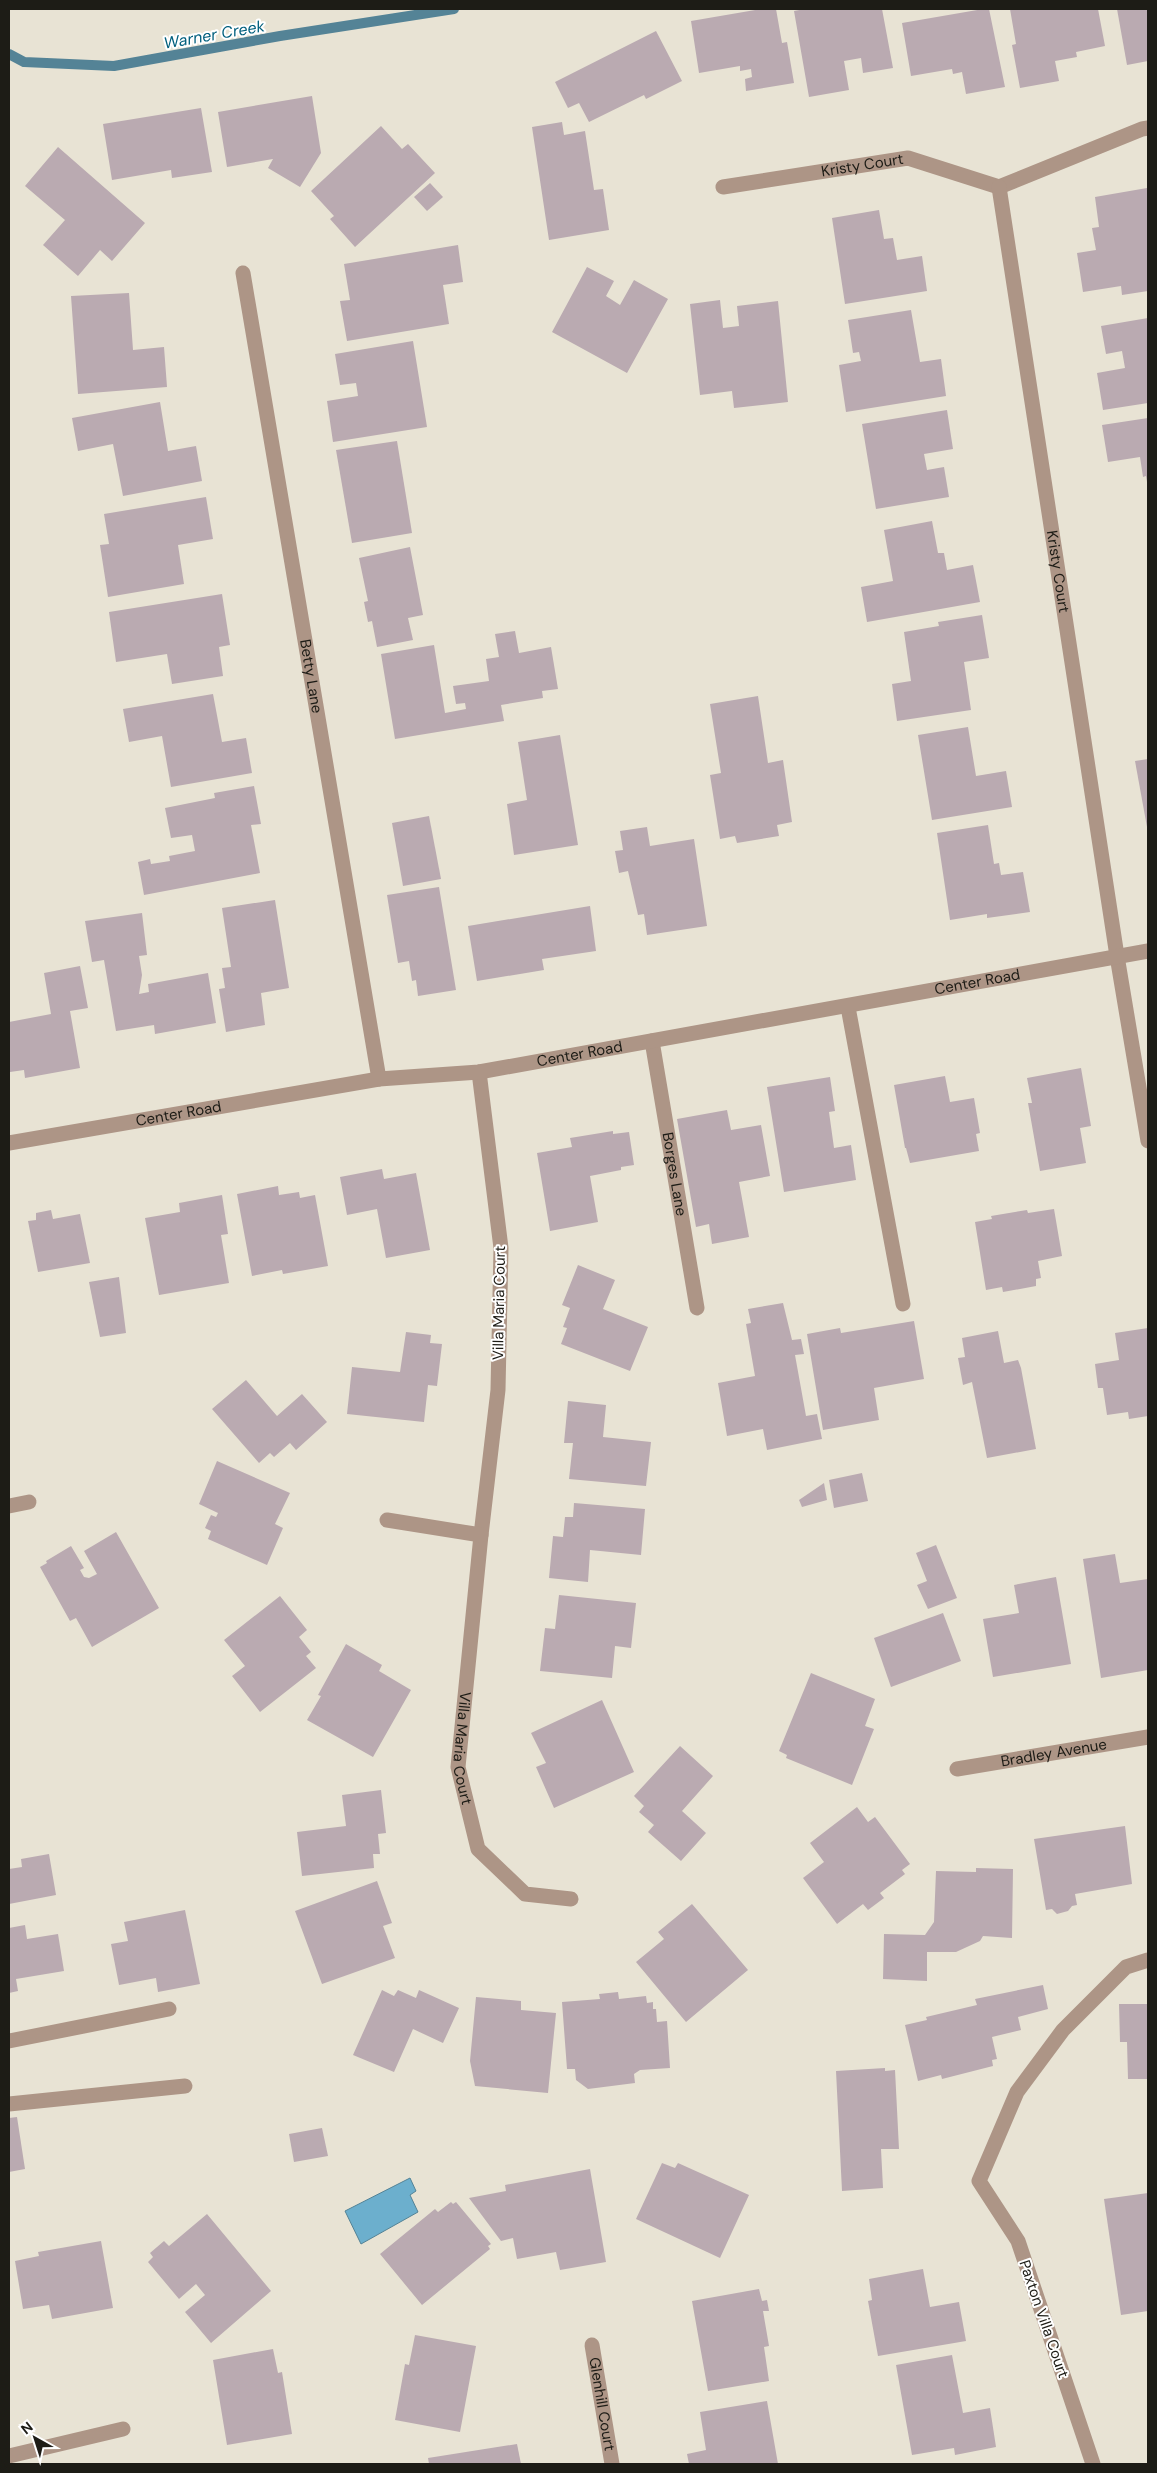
<svg xmlns="http://www.w3.org/2000/svg" width="1157" height="2473" viewBox="0 0 1157 2473" font-family="'DM Sans',sans-serif">
<style>
.water{fill:#6cafcd;stroke:#548396}
.lines{fill:none;stroke-linecap:round;stroke-linejoin:round}
.stream{stroke:#548396;stroke-width:10}
.building{fill:#baaab1}
.minor{stroke:#ad9586;stroke-width:15}
.labels{text-anchor:middle;stroke-width:4;stroke-linejoin:round;paint-order:stroke}
.street-label{font-size:15px;fill:#1d1c16;stroke:#fff}
.water-label{font-size:16px;font-style:italic;fill:#015f7d;stroke:#fff}
</style>
<rect width="100%" height="100%" fill="#e8e3d4"/>
<polygon class="water" points="410,2178 416,2191 410,2195 418,2212 361,2244 345,2211"/>
<g class="lines">
<polyline class="stream" points="9,54 24,62 114,66 280,36 454,9"/>
</g>
<g class="building">
<polygon points="761,9 776,9 782,43 787,42 794,83 746,91 745,79 752,77 751,69 740,71 740,66 699,73 691,21"/>
<polygon points="805,9 882,9 893,68 863,73 861,58 844,61 849,90 809,97 794,11"/>
<polygon points="983,9 989,9 1005,87 966,94 962,72 953,74 952,69 911,76 902,23"/>
<polygon points="1010,9 1098,9 1105,46 1076,52 1077,57 1055,61 1059,81 1020,88 1012,45 1016,44"/>
<polygon points="1117,9 1148,9 1148,61 1127,65"/>
<polygon points="656,31 682,81 646,99 644,95 589,122 579,103 568,108 555,82"/>
<polygon points="312,96 321,153 300,187 268,168 273,159 227,167 218,112"/>
<polygon points="201,108 212,172 172,178 171,170 112,180 103,124"/>
<polygon points="562,122 564,135 585,131 594,190 603,189 609,230 549,240 532,127"/>
<polygon points="381,126 402,149 408,144 435,173 355,247 330,219 334,216 311,191"/>
<polygon points="58,147 145,223 112,261 100,250 78,276 43,245 65,220 25,186"/>
<polygon points="430,183 443,197 427,211 414,197"/>
<polygon points="1147,188 1148,291 1122,295 1121,286 1083,292 1077,253 1096,250 1092,228 1099,227 1095,197"/>
<polygon points="879,210 884,239 893,238 897,260 922,256 927,291 845,304 832,218"/>
<polygon points="458,245 463,282 443,285 449,324 347,341 340,301 350,300 344,264"/>
<polygon points="587,267 614,281 606,296 620,305 634,280 668,299 627,373 552,332"/>
<polygon points="129,293 133,350 164,347 167,387 78,394 71,296"/>
<polygon points="720,300 723,328 739,326 737,306 778,301 788,402 734,408 732,391 700,395 690,304"/>
<polygon points="911,310 920,362 941,359 946,396 846,412 839,365 861,361 859,352 853,353 848,320"/>
<polygon points="1148,318 1148,403 1103,410 1097,373 1125,368 1122,351 1106,354 1101,326"/>
<polygon points="413,341 427,427 333,442 327,401 358,396 356,383 340,385 335,354"/>
<polygon points="160,402 168,451 196,446 202,481 123,496 113,444 78,451 72,418"/>
<polygon points="947,410 953,449 924,454 927,470 944,467 949,497 876,509 862,424"/>
<polygon points="1148,418 1148,482 1147,482 1146,476 1143,477 1140,457 1108,462 1102,425"/>
<polygon points="397,441 412,533 352,543 336,450"/>
<polygon points="206,497 213,539 178,545 184,584 108,597 100,545 109,544 104,514"/>
<polygon points="932,521 938,553 944,553 947,570 973,565 980,602 867,622 861,587 893,581 884,530"/>
<polygon points="410,547 423,615 408,618 413,640 377,647 372,621 368,622 364,602 368,601 359,558"/>
<polygon points="222,594 230,645 219,647 223,676 172,684 167,654 116,662 109,612"/>
<polygon points="982,615 989,658 964,662 971,710 897,721 892,684 911,681 904,632 939,626 938,622"/>
<polygon points="515,631 519,653 551,647 558,689 542,691 543,698 501,705 504,721 395,739 381,654 434,645 445,713 466,709 465,703 456,704 453,686 489,681 486,659 499,657 495,634"/>
<polygon points="213,694 222,742 246,738 252,773 171,787 162,736 129,742 123,709"/>
<polygon points="758,696 768,763 783,760 792,822 777,825 779,836 737,843 735,836 720,839 710,775 721,773 710,704"/>
<polygon points="968,727 976,776 1006,771 1012,807 932,820 918,735"/>
<polygon points="560,735 578,845 514,855 507,804 527,800 518,742"/>
<polygon points="1148,759 1148,826 1147,827 1135,761"/>
<polygon points="254,786 261,824 251,825 260,873 144,895 138,862 150,859 151,864 170,861 169,856 195,851 192,835 171,838 165,808 215,798 214,793"/>
<polygon points="429,816 441,879 403,886 392,823"/>
<polygon points="988,825 994,864 999,863 1001,875 1023,872 1030,912 987,918 987,914 950,920 937,833"/>
<polygon points="647,827 650,846 694,839 707,926 647,935 644,914 638,915 628,871 619,873 615,851 623,850 620,831"/>
<polygon points="439,887 456,990 418,996 416,980 412,981 409,961 398,963 387,895"/>
<polygon points="275,900 289,988 261,993 265,1025 226,1032 219,989 225,988 222,968 231,967 222,908"/>
<polygon points="590,906 596,951 542,959 544,970 477,981 468,926"/>
<polygon points="142,913 147,955 139,956 142,975 139,994 149,992 148,984 208,973 216,1023 155,1034 154,1025 116,1031 104,960 92,962 85,921"/>
<polygon points="80,966 88,1008 70,1011 80,1068 25,1078 24,1070 10,1072 9,1022 51,1014 44,973"/>
<polygon points="1081,1068 1091,1126 1080,1128 1086,1163 1040,1171 1028,1103 1032,1103 1027,1078"/>
<polygon points="945,1076 950,1102 974,1098 980,1133 976,1134 979,1151 910,1163 906,1148 905,1148 894,1085"/>
<polygon points="830,1077 835,1111 829,1112 834,1148 851,1145 856,1180 784,1192 767,1087"/>
<polygon points="727,1110 731,1130 761,1125 770,1176 739,1182 749,1237 712,1244 709,1224 696,1227 677,1119"/>
<polygon points="613,1131 613,1134 629,1132 634,1165 621,1167 621,1170 590,1176 598,1222 550,1231 537,1153 572,1147 570,1138"/>
<polygon points="382,1169 384,1179 416,1173 430,1250 386,1258 377,1209 347,1215 340,1177"/>
<polygon points="278,1186 279,1195 299,1192 300,1198 315,1195 328,1266 283,1274 282,1270 252,1276 237,1194"/>
<polygon points="222,1195 228,1234 221,1235 229,1283 159,1295 145,1218 180,1212 179,1203"/>
<polygon points="1054,1209 1062,1256 1038,1261 1041,1278 1036,1279 1036,1286 1003,1292 1002,1287 986,1290 975,1222 992,1219 991,1216 1027,1210 1028,1213"/>
<polygon points="51,1210 53,1219 80,1214 90,1263 38,1272 28,1221 36,1220 36,1213"/>
<polygon points="578,1265 615,1280 603,1309 648,1327 630,1371 561,1344 567,1328 563,1327 570,1308 562,1305"/>
<polygon points="119,1277 126,1333 100,1337 89,1282"/>
<polygon points="783,1303 792,1340 801,1339 804,1354 795,1355 806,1416 817,1414 822,1439 767,1450 763,1429 727,1436 718,1383 755,1376 746,1324 751,1323 748,1309"/>
<polygon points="914,1321 924,1379 874,1388 879,1420 823,1430 807,1334 840,1328 841,1333"/>
<polygon points="1148,1328 1148,1416 1129,1419 1128,1412 1107,1415 1103,1388 1098,1388 1095,1364 1119,1360 1115,1333"/>
<polygon points="998,1331 1004,1363 1018,1360 1021,1368 1036,1449 987,1458 972,1382 963,1385 958,1358 965,1357 962,1338"/>
<polygon points="406,1332 431,1335 430,1343 442,1344 437,1386 428,1385 424,1422 347,1414 352,1367 400,1372"/>
<polygon points="246,1380 277,1416 302,1394 327,1422 296,1450 290,1443 274,1457 270,1453 259,1463 212,1409"/>
<polygon points="568,1401 606,1405 603,1437 651,1442 646,1486 569,1479 573,1443 564,1443"/>
<polygon points="217,1461 290,1493 275,1524 283,1528 267,1565 208,1539 211,1531 205,1528 211,1515 216,1517 218,1513 199,1504"/>
<polygon points="862,1473 868,1501 834,1508 829,1480"/>
<polygon points="824,1483 827,1500 802,1507 799,1500"/>
<polygon points="574,1503 645,1509 641,1555 590,1550 588,1582 549,1578 553,1536 563,1537 565,1517 573,1517"/>
<polygon points="116,1532 159,1608 92,1647 76,1618 70,1621 40,1567 47,1563 46,1561 71,1546 84,1568 80,1570 84,1577 89,1578 97,1574 84,1551"/>
<polygon points="936,1545 957,1598 928,1609 917,1585 927,1581 916,1553"/>
<polygon points="1115,1554 1120,1583 1148,1579 1148,1670 1101,1678 1083,1559"/>
<polygon points="1056,1577 1071,1664 993,1677 983,1619 1019,1613 1014,1585"/>
<polygon points="559,1595 636,1603 631,1648 615,1646 612,1678 540,1671 545,1628 555,1629"/>
<polygon points="280,1596 307,1630 299,1637 311,1652 306,1656 316,1668 260,1712 232,1676 245,1666 224,1640"/>
<polygon points="943,1613 961,1661 891,1687 874,1638"/>
<polygon points="346,1644 382,1665 379,1671 411,1690 373,1757 307,1720 321,1696 318,1695"/>
<polygon points="811,1673 875,1699 865,1726 874,1729 852,1785 786,1758 787,1755 779,1751"/>
<polygon points="602,1700 634,1772 554,1808 536,1767 546,1763 531,1733"/>
<polygon points="680,1746 713,1776 682,1811 706,1833 681,1861 648,1832 654,1825 639,1812 644,1806 634,1796"/>
<polygon points="381,1790 386,1833 378,1834 380,1854 373,1854 374,1868 302,1876 297,1832 346,1826 342,1795"/>
<polygon points="857,1807 868,1822 875,1817 910,1864 902,1870 905,1874 880,1893 884,1898 868,1910 863,1904 837,1924 803,1878 824,1862 810,1843"/>
<polygon points="1125,1826 1132,1884 1075,1894 1077,1905 1072,1906 1068,1911 1057,1914 1052,1909 1046,1910 1034,1839"/>
<polygon points="49,1854 56,1895 9,1904 9,1869 22,1867 21,1859"/>
<polygon points="976,1868 1013,1869 1012,1938 983,1936 980,1941 956,1952 927,1952 927,1981 883,1979 884,1934 925,1935 934,1922 936,1871 976,1872"/>
<polygon points="377,1881 392,1923 383,1926 395,1958 322,1984 295,1911"/>
<polygon points="692,1904 748,1970 686,2022 636,1962 664,1939 658,1932"/>
<polygon points="185,1910 200,1984 158,1992 156,1978 119,1985 111,1944 128,1941 124,1922"/>
<polygon points="25,1925 27,1939 58,1934 64,1971 16,1979 18,1991 9,1993 9,1928"/>
<polygon points="1043,1985 1048,2009 1018,2017 1021,2030 992,2037 997,2059 992,2060 993,2066 942,2079 941,2075 918,2081 905,2025 927,2020 926,2017 977,2005 975,1999"/>
<polygon points="382,1990 394,1996 398,1990 416,1998 419,1990 459,2008 443,2043 413,2029 394,2072 353,2055"/>
<polygon points="618,1992 619,1999 646,1996 647,2003 653,2002 653,2009 656,2009 657,2022 667,2021 670,2068 640,2070 634,2074 635,2083 588,2089 576,2080 575,2069 567,2069 562,2002 600,1999 599,1994"/>
<polygon points="476,1997 521,2001 521,2010 556,2013 548,2093 475,2086 470,2061"/>
<polygon points="1119,2004 1148,2004 1148,2079 1128,2079 1127,2042 1120,2042"/>
<polygon points="885,2068 885,2071 895,2070 899,2149 881,2149 883,2188 842,2191 836,2071"/>
<polygon points="17,2117 25,2169 9,2172 9,2118"/>
<polygon points="322,2128 328,2156 294,2162 289,2134"/>
<polygon points="662,2163 675,2168 678,2163 749,2195 720,2258 636,2219"/>
<polygon points="590,2169 606,2262 560,2270 556,2252 517,2259 513,2238 501,2241 469,2198 506,2191 505,2185"/>
<polygon points="1148,2193 1148,2311 1121,2315 1104,2199"/>
<polygon points="451,2202 453,2204 456,2202 491,2244 488,2246 490,2249 422,2305 380,2254 435,2209 438,2212"/>
<polygon points="207,2214 271,2291 211,2343 185,2312 205,2295 196,2284 179,2299 148,2262 153,2257 150,2253 164,2241 169,2246"/>
<polygon points="101,2241 113,2308 52,2319 49,2305 23,2309 15,2261 39,2256 38,2252"/>
<polygon points="923,2269 930,2307 959,2302 966,2341 878,2356 868,2301 872,2300 869,2279"/>
<polygon points="759,2289 762,2301 767,2300 769,2311 763,2311 769,2346 764,2347 769,2381 708,2391 692,2301"/>
<polygon points="415,2335 476,2346 460,2432 395,2420 405,2364 409,2365"/>
<polygon points="273,2349 278,2373 282,2372 292,2434 227,2445 213,2360"/>
<polygon points="952,2355 963,2413 990,2408 996,2447 955,2455 954,2448 912,2455 896,2365"/>
<polygon points="767,2401 778,2464 689,2464 687,2454 706,2450 700,2412"/>
<polygon points="517,2444 521,2464 429,2464 428,2458"/>
</g>
<g class="lines">
<g class="minor">
<path id="s1" d="M723,187L908,158L999,187L1142,129L1148,128"/>
<path id="s2" d="M999,187L1117,956L1148,1141"/>
<path id="s3" d="M243,273L379,1079"/>
<polyline points="848,1007 903,1304"/>
<path id="s4" d="M652,1041L697,1308"/>
<path id="s5" d="M479,1072L501,1248L498,1390L481,1535L458,1767L478,1849L525,1894L571,1899"/>
<path id="s6" d="M9,1143L379,1079L479,1072L1148,951"/>
<polyline points="9,1506 29,1502"/>
<polyline points="387,1520 481,1535"/>
<path id="s7" d="M957,1769L1148,1737"/>
<polyline points="9,2041 169,2009"/>
<polyline points="9,2104 185,2086"/>
<path id="s8" d="M592,2345L612,2464"/>
<polyline points="9,2456 123,2429"/>
<polyline points="1093,2464 1018,2241 979,2181 1017,2092 1063,2030 1126,1967 1148,1960"/>
</g>
</g>
<g class="labels">
<g class="street-label">
<text dy="5" stroke="none"><textPath href="#s1" startOffset="141">Kristy Court</textPath></text>
<text dy="5" stroke="none"><textPath href="#s2" startOffset="389">Kristy Court</textPath></text>
<text dy="5" stroke="none"><textPath href="#s3" startOffset="409">Betty Lane</textPath></text>
<text dy="5" stroke="none"><textPath href="#s6" startOffset="982">Center Road</textPath></text>
<text dy="5" stroke="none"><textPath href="#s6" startOffset="578">Center Road</textPath></text>
<text dy="5" stroke="none"><textPath href="#s6" startOffset="172">Center Road</textPath></text>
<text dy="5" stroke="none"><textPath href="#s4" startOffset="135">Borges Lane</textPath></text>
<text transform="translate(499 1303) rotate(-89)" y="5">Villa Maria Court</text>
<text dy="5" stroke="none"><textPath href="#s5" startOffset="680">Villa Maria Court</textPath></text>
<text dy="5" stroke="none"><textPath href="#s7" startOffset="98">Bradley Avenue</textPath></text>
<text transform="translate(1044 2319) rotate(71)" y="5">Paxton Villa Court</text>
<text dy="5" stroke="none"><textPath href="#s8" startOffset="60">Glenhill Court</textPath></text>
</g>
<g class="water-label">
<text transform="translate(214 34) rotate(-10)" y="6">Warner Creek</text>
</g>
</g>
<rect width="1157" height="2473" fill="none" stroke="#1d1c16" stroke-width="20"/>
<g transform="translate(35 2438) rotate(321)" stroke="#ffffff" stroke-width="4" paint-order="stroke">
<path d="M0-4L9 19L0 12L-9 19Z" fill="#1d1c16"/>
<text y="-8" font-size="14" font-weight="bold" text-anchor="middle" fill="#1d1c16">N</text>
</g>
</svg>
